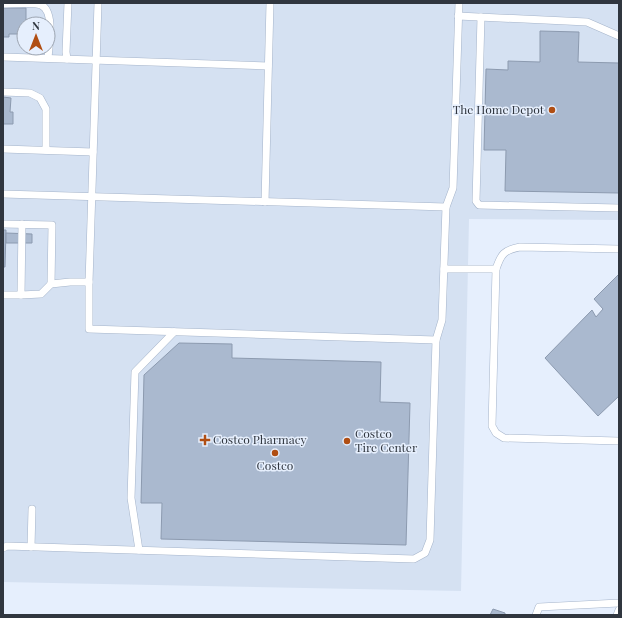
<svg xmlns="http://www.w3.org/2000/svg" width="622" height="618" viewBox="0 0 622 618" font-family="'Playfair Display',serif">
<style>
.built{fill:#d5e1f2;fill-rule:evenodd}
.building{fill:#aab9cf;stroke:#8c9aaf}
.lines{fill:none;stroke-linecap:round;stroke-linejoin:round}
.service-casing{stroke:#a5b4ca;stroke-width:8}
.service{stroke:#fff;stroke-width:7}
.poi-dot{fill:#b04e13;stroke:#e6effd;stroke-width:1.5}
.labels{text-anchor:middle;stroke-width:3;stroke-linejoin:round;paint-order:stroke}
.poi-label{font-size:12px;fill:#30363f;stroke:#e6effd;text-anchor:start}
</style>
<rect width="100%" height="100%" fill="#e6effd"/>
<path class="built" d="M3,3H619V220L469,219L461,591L3,582ZM24,24H48V48H24Z"/>
<g class="building">
<polygon points="3,8 26,8 26,24 24,24 24,34 9,34 9,37 3,37"/>
<polygon points="540,31 579,32 578,62 619,63 619,193 505,191 506,150 484,150 486,69 508,70 508,61 540,62"/>
<polygon points="3,97 11,98 10,112 13,112 13,124 3,124"/>
<polygon points="3,230 6,230 5,267 3,267"/>
<polygon points="6,233 32,234 32,243 6,243"/>
<polygon points="619,274 619,396 598,416 545,358 592,310 596,317 603,309 594,299"/>
<polygon points="179,343 232,344 232,358 381,362 380,402 410,403 406,545 161,539 162,503 141,503 144,375"/>
<polygon points="493,609 505,613 505,615 490,615"/>
</g>
<g class="lines">
<defs>
<g id="service">
<polyline points="98,3 89,282 89,329 436,340"/>
<path d="M3,4C11,4 35,2 41,5C55,11 49,45 48,58"/>
<polyline points="458,16 587,22 619,36"/>
<polyline points="481,17 476,201 479,205 619,208"/>
<polyline points="3,57 268,66"/>
<polyline points="67,59 66,52 68,3"/>
<polyline points="3,92 30,93 40,98 46,109 46,150"/>
<polyline points="3,149 93,152"/>
<polyline points="3,194 446,207"/>
<polyline points="265,202 270,3"/>
<polyline points="3,224 52,225 51,284"/>
<path d="M444,269H496C501,254 504,250 520,247L619,249"/>
<polyline points="496,269 492,426 496,433 504,438 619,441"/>
<polyline points="3,295 21,295 41,294 51,284 70,282 89,282"/>
<polyline points="21,295 22,224"/>
<polyline points="31,547 32,509"/>
<polyline points="3,548 7,546 414,559 425,553 430,540 436,340 442,320 446,207 453,188 459,3"/>
<polyline points="139,550 131,498 135,372 174,332"/>
<polyline points="536,615 539,607 619,603"/>
<polyline points="617,615 619,610"/>
</g>
</defs>
<use href="#service" class="service-casing"/>
<use href="#service" class="service"/>
</g>
<g class="poi-dot">
<circle cx="552" cy="110" r="4"/>
<path d="M203 434h4v4h4v4h-4v4h-4v-4h-4v-4h4z"/>
<circle cx="347" cy="441" r="4"/>
<circle cx="275" cy="453" r="4"/>
</g>
<g class="labels">
<g class="poi-label">
<text x="544" y="114" text-anchor="end">The Home Depot</text>
<text x="355" y="438">Costco<tspan x="355" dy="14">Tire Center</tspan></text>
<text x="213" y="444">Costco Pharmacy</text>
<text x="275" y="470" text-anchor="middle">Costco</text>
</g>
</g>
<rect width="622" height="618" fill="none" stroke="#30363f" stroke-width="8"/>
<g transform="translate(36 36)"><circle r="19" fill="#e6effd" stroke="#9da5b1"/>
<path d="M0-3L7 15L0 10L-7 15Z" fill="#b04e13"/>
<text y="-6" font-size="11" font-weight="bold" text-anchor="middle" fill="#30363f">N</text>
</g>
</svg>
